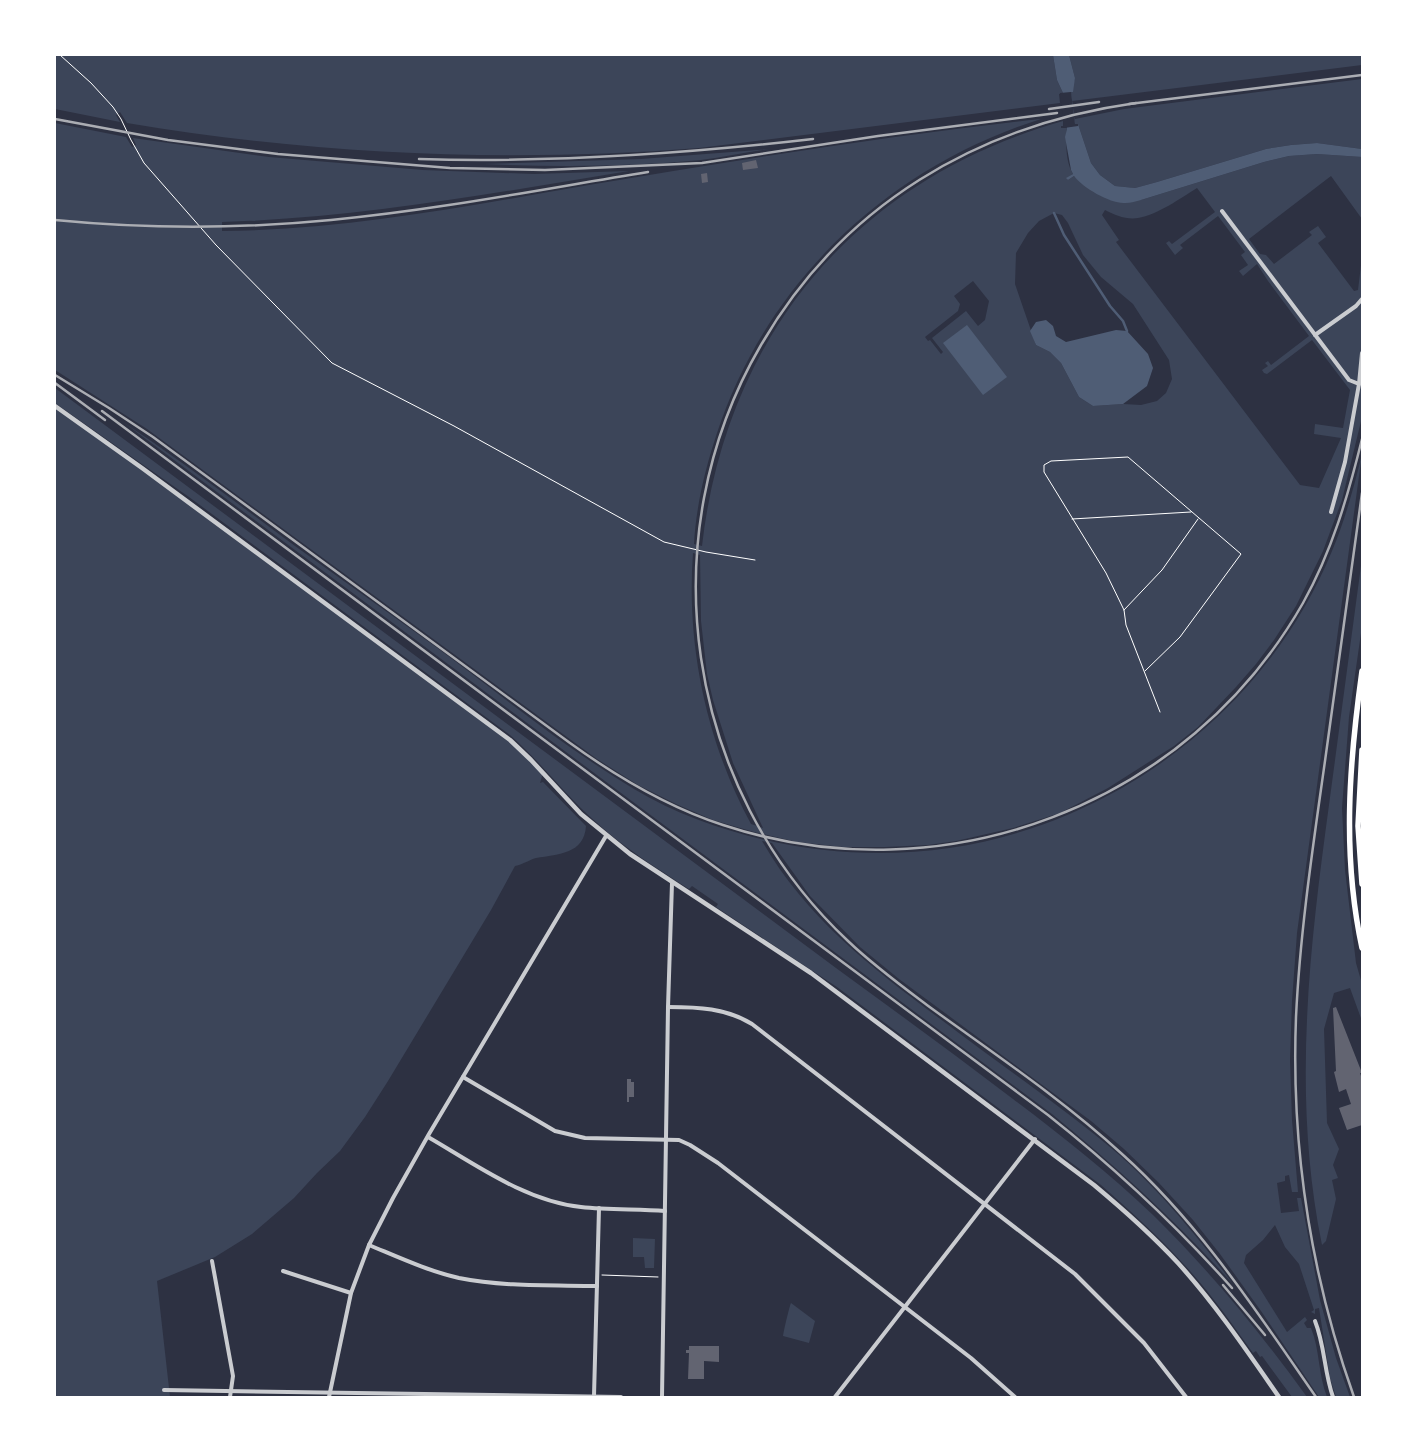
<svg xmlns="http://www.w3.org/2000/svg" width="1417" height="1452" viewBox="0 0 1417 1452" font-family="'Alegreya Sans',sans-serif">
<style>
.green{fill:#3c4559;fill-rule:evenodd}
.water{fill:#4f5d75}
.pier{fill:#2d3142}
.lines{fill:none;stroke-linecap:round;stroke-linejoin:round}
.stream{stroke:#4f5d75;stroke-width:2.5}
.building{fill:#626471}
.path{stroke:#fff;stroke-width:1}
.minor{stroke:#caccd0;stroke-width:4}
.tertiary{stroke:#caccd0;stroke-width:4.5}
.primary{stroke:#fff;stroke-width:5.5}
.rail{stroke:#abadb3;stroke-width:2.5}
</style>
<rect width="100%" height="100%" fill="#2d3142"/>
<g class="green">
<path d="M55,55H1053L1057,80L1063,93L1059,94L1060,103L699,148C508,163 317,155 127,123L120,112L116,115L120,122L55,109Z"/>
<polygon points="1069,55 1362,55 1362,65 1072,101 1071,92 1075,78"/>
<polygon points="1362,79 1362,149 1317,143 1291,145 1266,149 1157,182 1135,188 1115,186 1100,175 1091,163 1078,124 1075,124 1075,119 1124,109"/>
<path d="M1041,119C889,167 767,281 717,433C705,469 696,507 694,544L702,546C726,334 857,179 1063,121V126H1061V128H1067C1066,142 1065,161 1073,174L1067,178L1068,180L1074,176L1083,184L1141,200L1264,162L1289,156L1317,154L1362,157V219L1331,176L1249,239L1260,254L1266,255L1274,264L1312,235L1309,232L1318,226L1326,237L1318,243L1354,291L1358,290L1362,257V417L1342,500L1323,551L1296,606L1274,640L1256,664L1236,687L1198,727L1174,746L1108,788L1060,813L1013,828L956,841L928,845L885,847H843L797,842L754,832L713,820L676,804L638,785L597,759L147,429L55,370V123L126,137L132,147L136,145L133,138L269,157L423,170L534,174L629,171C494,193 360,218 222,222V231C345,230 468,206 589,185C739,160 890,135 1041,119ZM1197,188L1215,212L1172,244L1169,241L1166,243L1175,255L1183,248L1180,245L1218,216L1245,252L1241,255L1248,265L1239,271L1243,276L1257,264L1268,281L1309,336L1271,365L1268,361L1265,363L1268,366L1262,370L1264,373L1267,374L1312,340L1350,390L1343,428L1315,424L1314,434L1341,438L1319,488L1300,485L1116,242L1119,240L1102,215L1105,210C1114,215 1127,220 1138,218C1157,215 1181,198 1197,188ZM1054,213L1062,215L1068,223L1083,255L1101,277L1133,304L1169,360L1172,379L1166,393L1157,401L1141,405L1123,404L1093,406L1079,397L1061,363L1050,352L1036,345L1015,284L1016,253L1028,233L1039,221ZM973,281L989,301L985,320L978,326L966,311L932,338L943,352L941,354L930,340L928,341L925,337L958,311L960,304L954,296ZM693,553L700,555L701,621L707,674L713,700L733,763L763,828L751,824C707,743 686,646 693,553Z"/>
<path d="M769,149C746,152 724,157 701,160C629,167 555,167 483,164L641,159Z"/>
<path d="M55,388L836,968C895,1011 954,1054 1013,1099C1061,1135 1109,1173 1153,1215C1210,1271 1260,1332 1307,1397H1292L1262,1356L1260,1357L1256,1351L1253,1353C1230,1321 1207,1288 1179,1259C1155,1233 1128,1209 1101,1185L837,987L716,907L718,904L692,886L689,889C657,868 624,848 596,822C565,795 541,762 510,735L189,497L55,403Z"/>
<path d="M55,406L499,732L543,773L540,783L543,782L586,826C584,854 559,854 536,858C529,860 524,864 515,866L491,910L388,1081L365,1117L340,1151L317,1173L294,1198L252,1234L215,1257L157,1281L170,1397H55Z"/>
<path d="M123,422C182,461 238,504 295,546C342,580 389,613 436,647C501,695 564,747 634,789C674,813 719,829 765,840C889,868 1011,851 1122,788C1216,734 1291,651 1332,551C1345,520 1354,487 1362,454L1297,933L1292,1001L1290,1060L1292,1120L1298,1192H1292L1289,1175L1285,1176V1181L1277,1183L1281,1213L1299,1211L1297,1198H1301L1320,1300L1336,1358L1350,1397H1336L1330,1378L1319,1308L1315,1309V1314L1311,1312L1314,1310L1299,1264L1285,1247L1275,1225L1263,1240L1246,1255L1244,1263L1287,1332L1305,1317L1307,1320L1304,1323L1307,1328H1311C1320,1350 1318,1374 1327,1397H1319L1261,1311L1220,1254L1193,1220L1159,1183L1124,1149L1091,1121L899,979L860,947L810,896L772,843L762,841C806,918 873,969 943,1021C993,1059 1045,1095 1094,1134C1148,1176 1192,1229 1233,1284C1177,1222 1116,1166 1052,1114Z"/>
<path d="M1362,558V626L1349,717L1342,808L1345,870L1356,963L1362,984V1021L1350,988L1334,993L1324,1029L1327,1123L1339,1149L1333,1165L1338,1178L1332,1180L1336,1199L1326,1241L1322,1245C1292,1097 1309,952 1329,805C1340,723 1351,640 1362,558Z"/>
<polygon points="633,1238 655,1239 654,1268 645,1268 644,1257 633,1257"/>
<path d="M791,1303L815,1321L809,1343L783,1336C784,1329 789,1308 791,1303Z"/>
</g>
<g class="water">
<path d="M1053,55H1069L1075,78L1073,92H1071L1075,124H1078L1091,163L1100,175L1115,186L1135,188L1157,182L1266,149L1291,145L1317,143L1362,149V157L1317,154L1289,156L1264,162L1141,200C1136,201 1131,203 1125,203C1111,204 1083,188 1074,176L1068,180L1066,178L1073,174L1071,170L1065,137L1067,129L1063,93L1057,80Z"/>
<polygon points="1046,320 1053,326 1056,336 1066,342 1116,330 1127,331 1148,354 1153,368 1147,386 1123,404 1093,406 1079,397 1061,363 1050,352 1036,345 1030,331 1036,322"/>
<polygon points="967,325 1007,377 983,395 943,343"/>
</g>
<polygon class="pier" points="1071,92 1075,124 1078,124 1078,126 1064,128 1060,93"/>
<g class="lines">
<polyline class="stream" points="1054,213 1064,235 1110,306 1123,321 1127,331"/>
</g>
<g class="building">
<polygon points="756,160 758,168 743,170 742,163"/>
<polygon points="707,173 708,182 702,183 701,174"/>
<polygon points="1336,1007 1362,1073 1360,1073 1362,1079 1362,1125 1347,1130 1339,1108 1351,1104 1346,1089 1339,1092 1334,1072 1336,1071 1333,1008"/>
<polygon points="627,1079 631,1079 631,1082 634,1082 634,1097 629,1097 629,1102 627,1102"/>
<polygon points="689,1346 719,1346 719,1362 704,1361 704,1379 688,1379 689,1353 686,1353 686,1350 689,1350"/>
</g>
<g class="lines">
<g class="path">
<polyline points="60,55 91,83 113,107 121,119 131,140 144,163 216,245 332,363 454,426 664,542 706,552 755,560"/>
<polyline points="1072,519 1191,512"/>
<polyline points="1124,610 1162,570 1198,519"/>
<polyline points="1145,671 1180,637 1241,554 1128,457 1051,461 1044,465 1044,472 1106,573 1124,610 1126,625 1160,712"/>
<polyline points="602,1275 658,1277"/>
</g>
<g class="minor">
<polyline points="1222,211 1349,380 1359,384"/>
<polyline points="1315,335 1356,306 1362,299"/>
<polyline points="1331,512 1345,462 1359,384 1362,353"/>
<path d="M668,1007C698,1007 726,1008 752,1024L1075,1274L1144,1343L1186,1397"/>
<polyline points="463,1077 555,1131 585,1138 679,1140 690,1145 718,1163 971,1358 1015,1397"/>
<path d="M428,1137C475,1164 525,1201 581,1207C608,1210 637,1209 665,1211"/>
<path d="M369,1245C398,1257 428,1271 459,1278C504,1287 552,1285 597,1286"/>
<polyline points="212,1261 233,1376 230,1397"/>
<polyline points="283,1271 351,1293"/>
<path d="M1315,1321C1325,1346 1324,1372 1333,1397"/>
<polyline points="164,1390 621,1397"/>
<polyline points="594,1396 599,1208"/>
<polyline points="329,1397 351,1293 369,1245 393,1198 429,1134 606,836"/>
<polyline points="662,1397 668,1007 672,883"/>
<polyline points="835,1397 1035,1139"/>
</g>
<path class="tertiary" d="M55,406L142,468L510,740L531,760L581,814L630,854L811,973L1094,1185C1124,1210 1152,1235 1178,1263C1216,1305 1247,1351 1279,1397"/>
<g class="primary">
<path d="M1362,671C1349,764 1342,855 1362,948"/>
<polyline points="1362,750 1358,826 1362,884"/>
</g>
<g class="rail">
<path d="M1136,103C978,125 842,205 761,345C648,538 685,788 848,941C874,966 903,987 931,1008C996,1055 1063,1100 1122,1154C1200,1224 1257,1312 1316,1397"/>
<polyline points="1129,104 1362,75"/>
<polyline points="1049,109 1099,102"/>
<polyline points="55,119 168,140 278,154 450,168 545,170 702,163 878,136 1057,113"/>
<path d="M419,159C552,163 682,154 813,139"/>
<path d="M55,220C147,229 239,229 331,220C437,210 543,189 648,172"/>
<path d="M55,375L109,408L153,437L570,743C617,777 667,807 723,825C944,898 1188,805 1303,603C1332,551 1348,496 1362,439"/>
<polyline points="55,383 105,420"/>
<path d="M102,411L1048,1115C1115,1168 1176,1225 1232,1288"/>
<polyline points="1223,1285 1265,1335"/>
<path d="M1354,1397C1311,1276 1291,1146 1296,1017C1300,932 1313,846 1325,761C1337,672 1350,582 1362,493"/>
</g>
</g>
<rect width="1417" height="1452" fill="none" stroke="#ffffff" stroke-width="112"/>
</svg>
